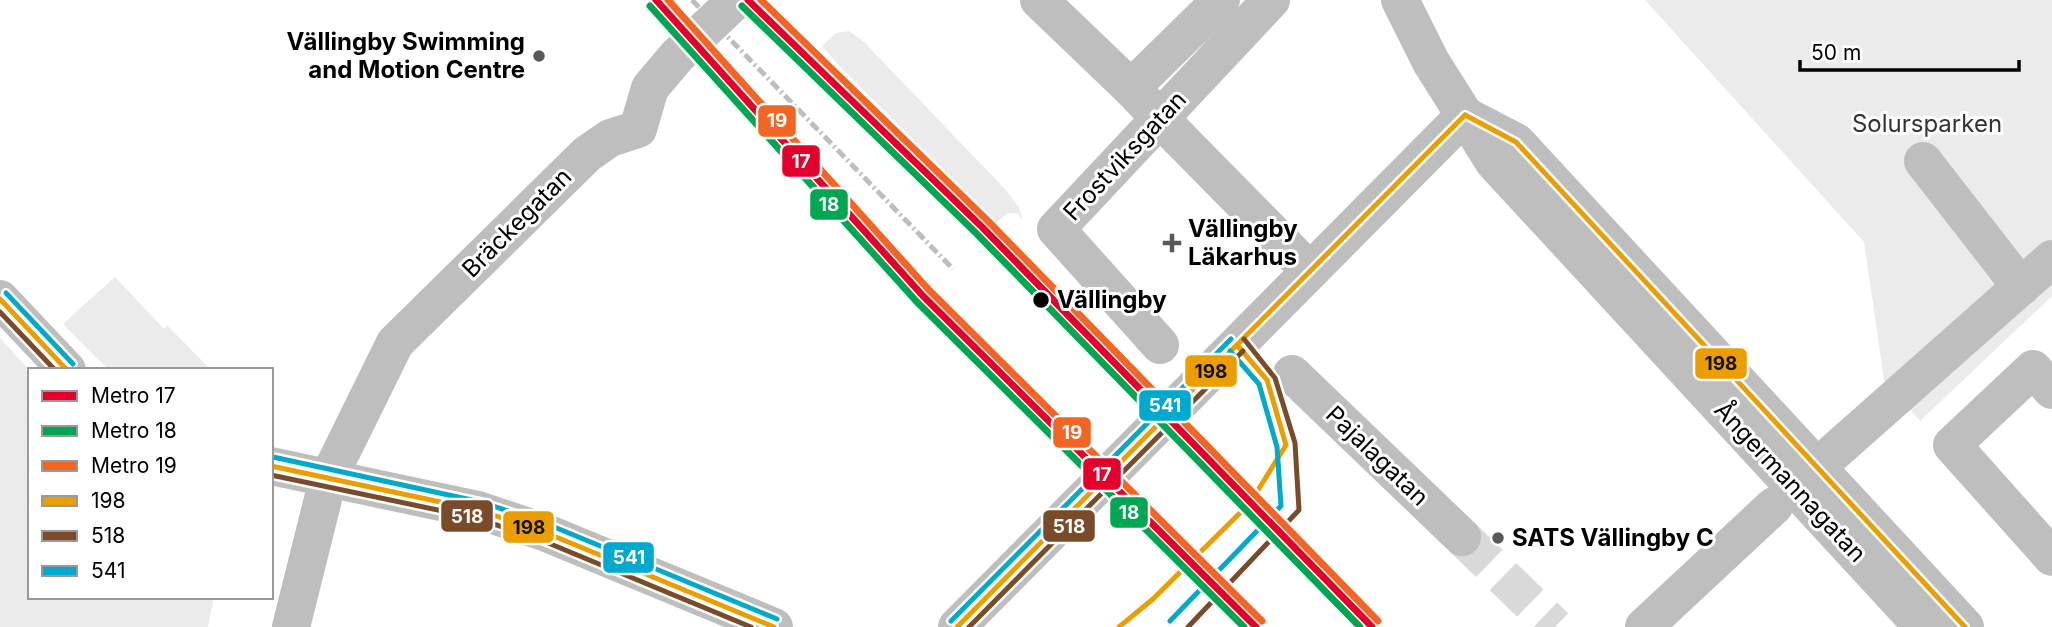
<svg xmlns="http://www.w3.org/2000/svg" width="2052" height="627" viewBox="0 0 2052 627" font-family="Inter,sans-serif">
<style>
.green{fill:#ebebeb}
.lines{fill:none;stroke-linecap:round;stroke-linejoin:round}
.minor-tunnel{stroke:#d9d9d9;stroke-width:38;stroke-dasharray:38 19;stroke-linecap:butt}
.minor{stroke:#bebebe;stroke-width:38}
.rail{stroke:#bebebe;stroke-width:5;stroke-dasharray:10 3.5 2 3.5;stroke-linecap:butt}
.minor-bridge{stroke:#bebebe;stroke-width:38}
.bus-1-casing{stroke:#fff;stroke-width:10}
.bus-2-casing{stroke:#fff;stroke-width:10}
.bus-3-casing{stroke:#fff;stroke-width:10}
.bus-1{stroke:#eb9e00;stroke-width:5}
.bus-2{stroke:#7a4b2a;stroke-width:5}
.bus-3{stroke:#00a9ce;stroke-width:5}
.metro-1-casing{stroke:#fff;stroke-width:12}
.metro-2-casing{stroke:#fff;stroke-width:12}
.metro-3-casing{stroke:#fff;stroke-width:12}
.metro-1{stroke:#e4002b;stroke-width:7}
.metro-2{stroke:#00a651;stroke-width:7}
.metro-3{stroke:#f26522;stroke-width:7}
.poi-dot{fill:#595959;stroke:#fff;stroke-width:2.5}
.stop-dot{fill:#000;stroke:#fff;stroke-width:2.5}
.labels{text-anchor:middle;stroke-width:6;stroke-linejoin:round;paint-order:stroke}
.poi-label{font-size:24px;font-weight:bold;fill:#000;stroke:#fff;text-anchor:start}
.park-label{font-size:24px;fill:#323232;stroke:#fff}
.street-label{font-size:24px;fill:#000;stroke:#fff}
.stop-label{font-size:24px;font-weight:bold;fill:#000;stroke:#fff;text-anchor:start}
.line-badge{stroke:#fff;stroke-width:2.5}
.badge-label{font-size:19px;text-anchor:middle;font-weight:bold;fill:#fff}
.pale-badge-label{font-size:19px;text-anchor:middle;font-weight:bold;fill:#111}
</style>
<rect width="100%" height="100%" fill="#fff"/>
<g class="green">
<polygon points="1645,0 2052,0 2052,296 1920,421 1884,380 1864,242"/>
<polygon points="849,31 864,42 1004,188 1019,207 1023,220 1017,213 1008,213 997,222 840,67 822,46 836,33"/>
<polygon points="115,277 164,329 167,325 211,370 109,370 63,324"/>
<polygon points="0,338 30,371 30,597 214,597 208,627 0,627"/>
</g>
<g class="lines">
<polyline class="minor-tunnel" points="1462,537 1555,627"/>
<g class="minor">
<polyline points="1039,0 1131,88 1221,0"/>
<polyline points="1400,0 1431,62 1494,162 1923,627"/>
<polyline points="1466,116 1516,142 1965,627"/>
<polyline points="1180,139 1310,271"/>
<polyline points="1923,161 2021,287"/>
<polyline points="0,299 67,370"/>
<polyline points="1160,345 1056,229 1271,0"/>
<polyline points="1292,374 1462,537"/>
<polyline points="2052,390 2033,369 1952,445 2052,557"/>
<polyline points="1833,453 2052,259"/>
<polyline points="271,466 478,510 544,532 774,627"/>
<polyline points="291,627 328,479 395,343 587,154 610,138 638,129 650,88 677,56 736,0"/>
<polyline points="957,627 1465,115"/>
<polyline points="1644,627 1774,506"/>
</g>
<polyline class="rail" points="692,0 953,269"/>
<polyline class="minor-bridge" points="1131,88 1180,139"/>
<defs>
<g id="bus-1">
<polyline points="1465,115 1516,142 1965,627"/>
<polyline points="0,299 67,370"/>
<polyline points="271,466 478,510 544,532 774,627"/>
<polyline points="957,627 1465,115"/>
<polyline points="1119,627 1153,599 1250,503 1286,445 1267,380 1237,345"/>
</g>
<g id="bus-2">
<polyline points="0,312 55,370"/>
<polyline points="271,475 476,518 541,540 751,627"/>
<polyline points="969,627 1243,351"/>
<polyline points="1188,627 1299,510 1295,443 1275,378 1244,339"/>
</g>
<g id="bus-3">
<polyline points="6,293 73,364"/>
<polyline points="273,457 481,502 547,524 777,619"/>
<polyline points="951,621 1231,339"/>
<polyline points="1170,621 1281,506 1277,447 1259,384 1230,351"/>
</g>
</defs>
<use href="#bus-1" class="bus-1-casing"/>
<use href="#bus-2" class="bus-2-casing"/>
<use href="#bus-3" class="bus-3-casing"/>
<use href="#bus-1" class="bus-1"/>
<use href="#bus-2" class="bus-2"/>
<use href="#bus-3" class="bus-3"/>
<defs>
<g id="metro-1">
<polyline points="656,0 923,296 1256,627"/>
<polyline points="748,0 982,227 1372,627"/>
</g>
<g id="metro-2">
<polyline points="650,6 917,302 1244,627"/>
<polyline points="742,6 976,233 1360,627"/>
</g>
<g id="metro-3">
<polyline points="668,0 929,290 1262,621"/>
<polyline points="761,0 988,221 1378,621"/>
</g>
</defs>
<use href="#metro-1" class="metro-1-casing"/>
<use href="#metro-2" class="metro-2-casing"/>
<use href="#metro-3" class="metro-3-casing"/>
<use href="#metro-1" class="metro-1"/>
<use href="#metro-2" class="metro-2"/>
<use href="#metro-3" class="metro-3"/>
</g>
<g class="poi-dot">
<circle cx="539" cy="56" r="7"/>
<path d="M1168.5 232.5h7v7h7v7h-7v7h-7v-7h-7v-7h7z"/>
<circle cx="1498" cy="538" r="7"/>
</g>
<circle class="stop-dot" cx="1041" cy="300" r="9"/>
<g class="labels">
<g class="poi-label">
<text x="525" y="50" text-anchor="end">Vällingby Swimming<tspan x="525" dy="28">and Motion Centre</tspan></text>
<text x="1188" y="237">Vällingby<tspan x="1188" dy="28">Läkarhus</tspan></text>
<text x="1512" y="546">SATS Vällingby C</text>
</g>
<g class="park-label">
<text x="1927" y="132">Solursparken</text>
</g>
<g class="street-label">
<text transform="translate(1125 156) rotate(-47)" y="8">Frostviksgatan</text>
<text transform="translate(517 223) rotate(-45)" y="8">Bräckegatan</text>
<text transform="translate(1377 456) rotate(44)" y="8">Pajalagatan</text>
<text transform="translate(1790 482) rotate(47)" y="8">Ångermannagatan</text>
</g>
<g class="stop-label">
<text x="1057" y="308">Vällingby</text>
</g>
</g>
<g class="line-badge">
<rect x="757" y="104" width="40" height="34" rx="7" fill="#f26522"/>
<rect x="781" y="144" width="40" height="34" rx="7" fill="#e4002b"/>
<rect x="809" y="188" width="40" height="33" rx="7" fill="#00a651"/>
<rect x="1694" y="347" width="54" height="33" rx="7" fill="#eb9e00"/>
<rect x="1184" y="354" width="54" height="34" rx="7" fill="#eb9e00"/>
<rect x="1138" y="389" width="54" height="33" rx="7" fill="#00a9ce"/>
<rect x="1052" y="416" width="40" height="33" rx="7" fill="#f26522"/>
<rect x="1082" y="457" width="40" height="34" rx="7" fill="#e4002b"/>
<rect x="1109" y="496" width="40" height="33" rx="7" fill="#00a651"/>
<rect x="440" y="499" width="54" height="34" rx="7" fill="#7a4b2a"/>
<rect x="1042" y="509" width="54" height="34" rx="7" fill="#7a4b2a"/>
<rect x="502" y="510" width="53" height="34" rx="7" fill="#eb9e00"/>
<rect x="602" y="541" width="53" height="33" rx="7" fill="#00a9ce"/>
</g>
<g class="badge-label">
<text x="777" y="127">19</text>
<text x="801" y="168">17</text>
<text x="829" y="211">18</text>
<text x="1165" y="412">541</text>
<text x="1072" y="439">19</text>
<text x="1102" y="481">17</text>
<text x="1129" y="519">18</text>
<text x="467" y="523">518</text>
<text x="1069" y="533">518</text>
<text x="629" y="564">541</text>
</g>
<g class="pale-badge-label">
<text x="1721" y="370">198</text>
<text x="1211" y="378">198</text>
<text x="529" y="534">198</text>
</g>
<rect x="28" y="368" width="245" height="231" fill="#ffffff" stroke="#999999" stroke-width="2"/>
<rect x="42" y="391" width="35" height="10" fill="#e4002b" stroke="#999999" stroke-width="2"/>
<text x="91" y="403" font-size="21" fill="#000000">Metro 17</text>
<rect x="42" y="426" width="35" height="10" fill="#00a651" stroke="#999999" stroke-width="2"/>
<text x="91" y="438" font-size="21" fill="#000000">Metro 18</text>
<rect x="42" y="461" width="35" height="10" fill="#f26522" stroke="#999999" stroke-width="2"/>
<text x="91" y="473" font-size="21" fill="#000000">Metro 19</text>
<rect x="42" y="496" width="35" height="10" fill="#eb9e00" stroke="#999999" stroke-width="2"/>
<text x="91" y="508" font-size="21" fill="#000000">198</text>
<rect x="42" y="531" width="35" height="10" fill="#7a4b2a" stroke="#999999" stroke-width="2"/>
<text x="91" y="543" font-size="21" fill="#000000">518</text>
<rect x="42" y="566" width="35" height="10" fill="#00a9ce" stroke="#999999" stroke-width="2"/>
<text x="91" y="578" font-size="21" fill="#000000">541</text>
<path d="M1800 60v10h219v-10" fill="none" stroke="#000000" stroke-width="3.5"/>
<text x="1811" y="60" font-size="21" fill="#000000" stroke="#ffffff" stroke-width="5" paint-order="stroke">50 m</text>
</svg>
